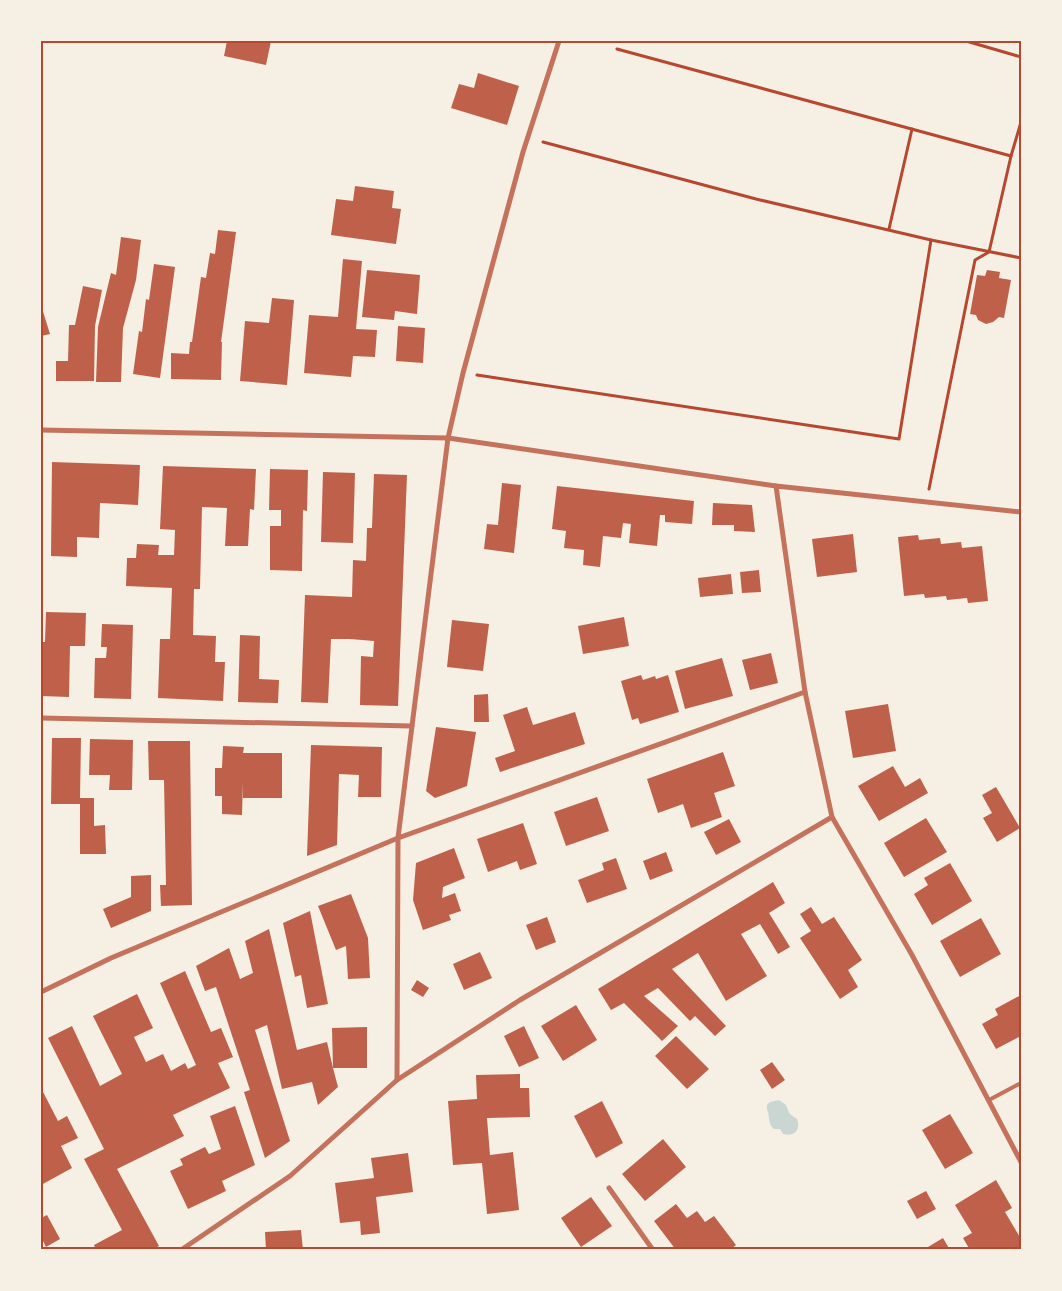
<svg xmlns="http://www.w3.org/2000/svg" width="1062" height="1291" viewBox="0 0 1062 1291" font-family="'DejaVu Sans',sans-serif">
<style>
.water{fill:#c9d6d2}
.building{fill:#bf614a}
.lines{fill:none;stroke-linecap:round;stroke-linejoin:round}
.path{stroke:#b5482f;stroke-width:3}
.service{stroke:#c5725c;stroke-width:4}
.minor{stroke:#c5725c;stroke-width:5}
.neatline{fill:none;stroke:#b5482f;stroke-width:2}
</style>
<rect width="100%" height="100%" fill="#f6efe4"/>
<path class="water" d="M779,1100L786,1105C790,1116 789,1113 797,1119C801,1130 794,1137 783,1134L780,1129H774C770,1125 770,1124 769,1118C768,1107 761,1103 779,1100Z"/>
<g class="building">
<polygon points="227,41 271,41 266,65 224,56"/>
<polygon points="478,73 519,86 507,125 451,108 459,84 474,88"/>
<polygon points="355,186 394,191 392,208 401,209 396,244 331,235 336,199 353,201"/>
<polygon points="218,230 236,232 221,342 202,341 222,342 221,380 171,379 171,353 189,354 190,342 192,342 201,277 206,278 210,253 215,254"/>
<polygon points="121,237 141,240 136,280 123,328 121,382 96,382 98,327 111,273 116,275"/>
<polygon points="343,259 362,261 356,329 377,330 375,357 353,356 351,377 304,373 309,315 338,317"/>
<polygon points="154,264 175,267 160,378 133,374 139,331 142,332 146,299 149,300"/>
<polygon points="367,270 420,275 417,314 395,311 394,320 362,317"/>
<polygon points="987,270 1000,272 999,278 1011,280 1004,318 999,317 993,322 986,324 978,320 976,315 970,314 977,275 985,276"/>
<polygon points="83,286 102,290 95,326 94,381 56,381 56,361 68,361 69,325 75,325"/>
<polygon points="272,298 294,300 287,385 240,381 245,321 269,323"/>
<polygon points="41,305 50,334 41,336"/>
<polygon points="398,326 425,328 423,363 396,361"/>
<polygon points="52,462 140,465 138,505 100,503 99,538 77,537 77,557 51,556"/>
<polygon points="163,466 256,469 254,510 250,509 248,546 225,546 227,508 202,507 200,589 194,589 193,635 216,636 215,662 225,662 223,701 158,698 160,639 170,639 172,588 126,586 127,558 136,558 137,544 159,545 158,555 174,555 175,530 160,529"/>
<polygon points="270,469 308,470 307,511 303,510 302,571 270,570 270,526 281,526 281,510 269,510"/>
<polygon points="323,472 355,473 353,543 321,542"/>
<polygon points="374,474 407,475 398,706 360,705 361,656 373,657 374,641 350,639 331,639 328,703 301,702 305,595 352,597 353,560 366,561 367,528 372,528"/>
<polygon points="502,483 521,485 514,553 484,549 487,524 498,525"/>
<polygon points="557,486 694,501 692,524 665,522 665,515 660,515 657,546 629,543 631,524 623,523 621,538 603,536 600,567 583,565 584,550 564,548 566,531 552,529"/>
<polygon points="713,503 752,505 755,532 734,531 734,525 712,525"/>
<polygon points="853,534 857,572 817,577 812,539"/>
<polygon points="918,535 919,540 940,538 941,544 961,542 962,548 982,546 988,601 968,603 967,598 947,600 946,596 925,598 924,594 904,596 898,537"/>
<polygon points="759,570 761,592 742,593 740,572"/>
<polygon points="731,574 733,594 700,597 698,578"/>
<polygon points="46,612 86,613 85,646 70,646 69,697 41,696 41,642 45,642"/>
<polygon points="624,617 629,646 583,654 578,626"/>
<polygon points="452,620 489,624 483,671 447,667"/>
<polygon points="102,624 133,625 131,699 94,698 95,658 106,658 107,647 101,647"/>
<polygon points="240,635 260,636 259,679 279,680 278,703 238,702"/>
<polygon points="771,653 778,683 750,690 742,660"/>
<polygon points="722,658 733,696 685,709 675,671"/>
<polygon points="641,675 643,680 655,676 656,679 668,675 679,712 640,724 638,718 632,720 621,681"/>
<polygon points="488,694 489,722 474,722 474,695"/>
<polygon points="888,704 896,751 853,758 845,711"/>
<polygon points="527,707 533,725 575,712 585,744 500,772 495,758 515,751 503,715"/>
<polygon points="436,727 476,732 467,786 435,798 426,791"/>
<polygon points="52,738 81,738 80,798 94,798 94,826 105,825 106,854 80,854 80,804 51,804"/>
<polygon points="90,739 133,740 132,790 109,790 110,775 89,775"/>
<polygon points="148,741 190,741 192,905 161,906 160,885 166,885 164,780 149,780"/>
<polygon points="311,745 382,747 381,797 358,797 359,775 339,774 337,845 307,856"/>
<polygon points="223,746 244,747 243,753 282,753 282,798 243,798 243,782 242,815 222,814 222,796 215,796 215,768 222,768"/>
<polygon points="723,752 735,786 714,793 722,817 691,828 683,804 658,813 647,779"/>
<polygon points="893,766 905,787 920,778 928,793 879,821 858,786"/>
<polygon points="996,787 1020,828 997,842 983,818 992,813 982,795"/>
<polygon points="597,797 609,831 566,846 554,812"/>
<polygon points="926,818 947,852 904,877 884,843"/>
<polygon points="729,819 741,842 716,855 704,832"/>
<polygon points="523,823 537,864 520,870 517,861 488,872 477,839"/>
<polygon points="454,848 465,878 443,887 442,898 455,893 461,911 449,915 451,920 423,930 413,900 416,863"/>
<polygon points="666,852 673,871 650,880 643,861"/>
<polygon points="616,858 627,889 587,903 578,880 604,870 602,863"/>
<polygon points="950,863 972,901 932,925 914,894 928,885 924,878"/>
<polygon points="151,875 151,911 111,928 103,909 131,897 131,876"/>
<polygon points="773,882 785,903 769,913 790,947 778,954 760,924 741,934 767,976 726,1001 698,953 672,969 726,1026 715,1036 695,1016 690,1021 658,988 644,996 678,1026 662,1041 624,1003 611,1010 598,989"/>
<polygon points="351,894 368,938 370,978 348,979 346,946 336,950 318,906"/>
<polygon points="811,907 822,924 834,917 862,960 848,970 858,987 840,999 800,938 811,931 800,914"/>
<polygon points="310,911 328,1004 307,1008 301,975 295,977 283,923"/>
<polygon points="547,917 556,942 536,950 526,925"/>
<polygon points="981,918 1001,954 960,977 940,941"/>
<polygon points="269,929 297,1050 327,1042 333,1068 332,1028 367,1027 367,1068 333,1068 338,1087 318,1105 312,1082 282,1089 267,1025 255,1030 290,1141 265,1158 244,1092 250,1090 216,987 205,991 196,966 229,948 240,979 253,973 245,941"/>
<polygon points="480,952 492,978 464,990 453,964"/>
<polygon points="185,971 211,1032 221,1028 233,1057 218,1063 230,1088 173,1115 184,1136 117,1169 159,1246 151,1250 96,1250 94,1245 122,1230 84,1159 104,1149 48,1038 72,1026 100,1086 122,1074 93,1016 137,994 153,1028 134,1037 146,1062 163,1054 171,1071 185,1063 188,1069 196,1065 160,983"/>
<polygon points="417,980 429,988 423,997 411,990"/>
<polygon points="1021,995 1021,1036 996,1049 982,1024 998,1015 995,1009"/>
<polygon points="576,1005 597,1040 563,1061 541,1026"/>
<polygon points="524,1026 539,1058 519,1067 504,1036"/>
<polygon points="676,1036 709,1069 687,1089 655,1056"/>
<polygon points="772,1062 785,1080 772,1089 760,1070"/>
<polygon points="520,1074 520,1088 529,1088 530,1117 487,1118 490,1155 513,1152 519,1210 487,1214 482,1163 453,1165 448,1101 477,1099 476,1075"/>
<polygon points="41,1088 58,1121 67,1116 78,1138 61,1146 72,1168 41,1185"/>
<polygon points="602,1101 623,1143 596,1158 574,1116"/>
<polygon points="235,1106 255,1165 222,1181 226,1191 188,1209 170,1171 183,1165 180,1159 205,1147 209,1154 221,1149 210,1116"/>
<polygon points="950,1114 973,1153 945,1169 922,1130"/>
<polygon points="663,1139 686,1167 645,1201 622,1174"/>
<polygon points="408,1153 413,1192 376,1197 380,1233 361,1235 360,1221 340,1223 335,1183 374,1178 371,1158"/>
<polygon points="996,1180 1012,1208 1005,1212 1021,1239 1021,1250 970,1250 963,1238 972,1233 955,1205"/>
<polygon points="926,1191 936,1209 917,1219 907,1201"/>
<polygon points="591,1197 612,1226 581,1247 561,1218"/>
<polygon points="676,1204 687,1218 697,1211 705,1222 714,1216 736,1245 730,1250 676,1250 654,1221"/>
<polygon points="47,1215 60,1239 46,1247 41,1237 41,1218"/>
<polygon points="301,1230 303,1250 266,1250 265,1232"/>
<polygon points="943,1238 950,1250 923,1250"/>
</g>
<g class="lines">
<g class="path">
<polyline points="966,41 1021,57"/>
<polyline points="617,49 1011,156"/>
<polyline points="543,142 756,199 931,240 1021,258"/>
<polyline points="889,229 912,129"/>
<polyline points="477,375 899,439 931,240"/>
<polyline points="929,489 975,260 989,252 1011,156 1021,122"/>
</g>
<polyline class="service" points="989,1100 1021,1083"/>
<g class="minor">
<polyline points="41,430 448,438 776,486 1021,512"/>
<polyline points="776,486 805,692 832,817 912,955 1021,1162"/>
<polyline points="41,718 412,726"/>
<polyline points="41,992 111,958 398,838 805,692"/>
<polyline points="397,1080 398,838 448,438 463,373 523,152 559,41"/>
<polyline points="609,1188 653,1250"/>
<polyline points="181,1250 290,1176 397,1080 520,1000 832,817"/>
</g>
</g>
<rect width="1062" height="1291" fill="none" stroke="#f6efe4" stroke-width="85"/>
<rect x="42" y="42" width="978" height="1206" class="neatline"/>
</svg>
